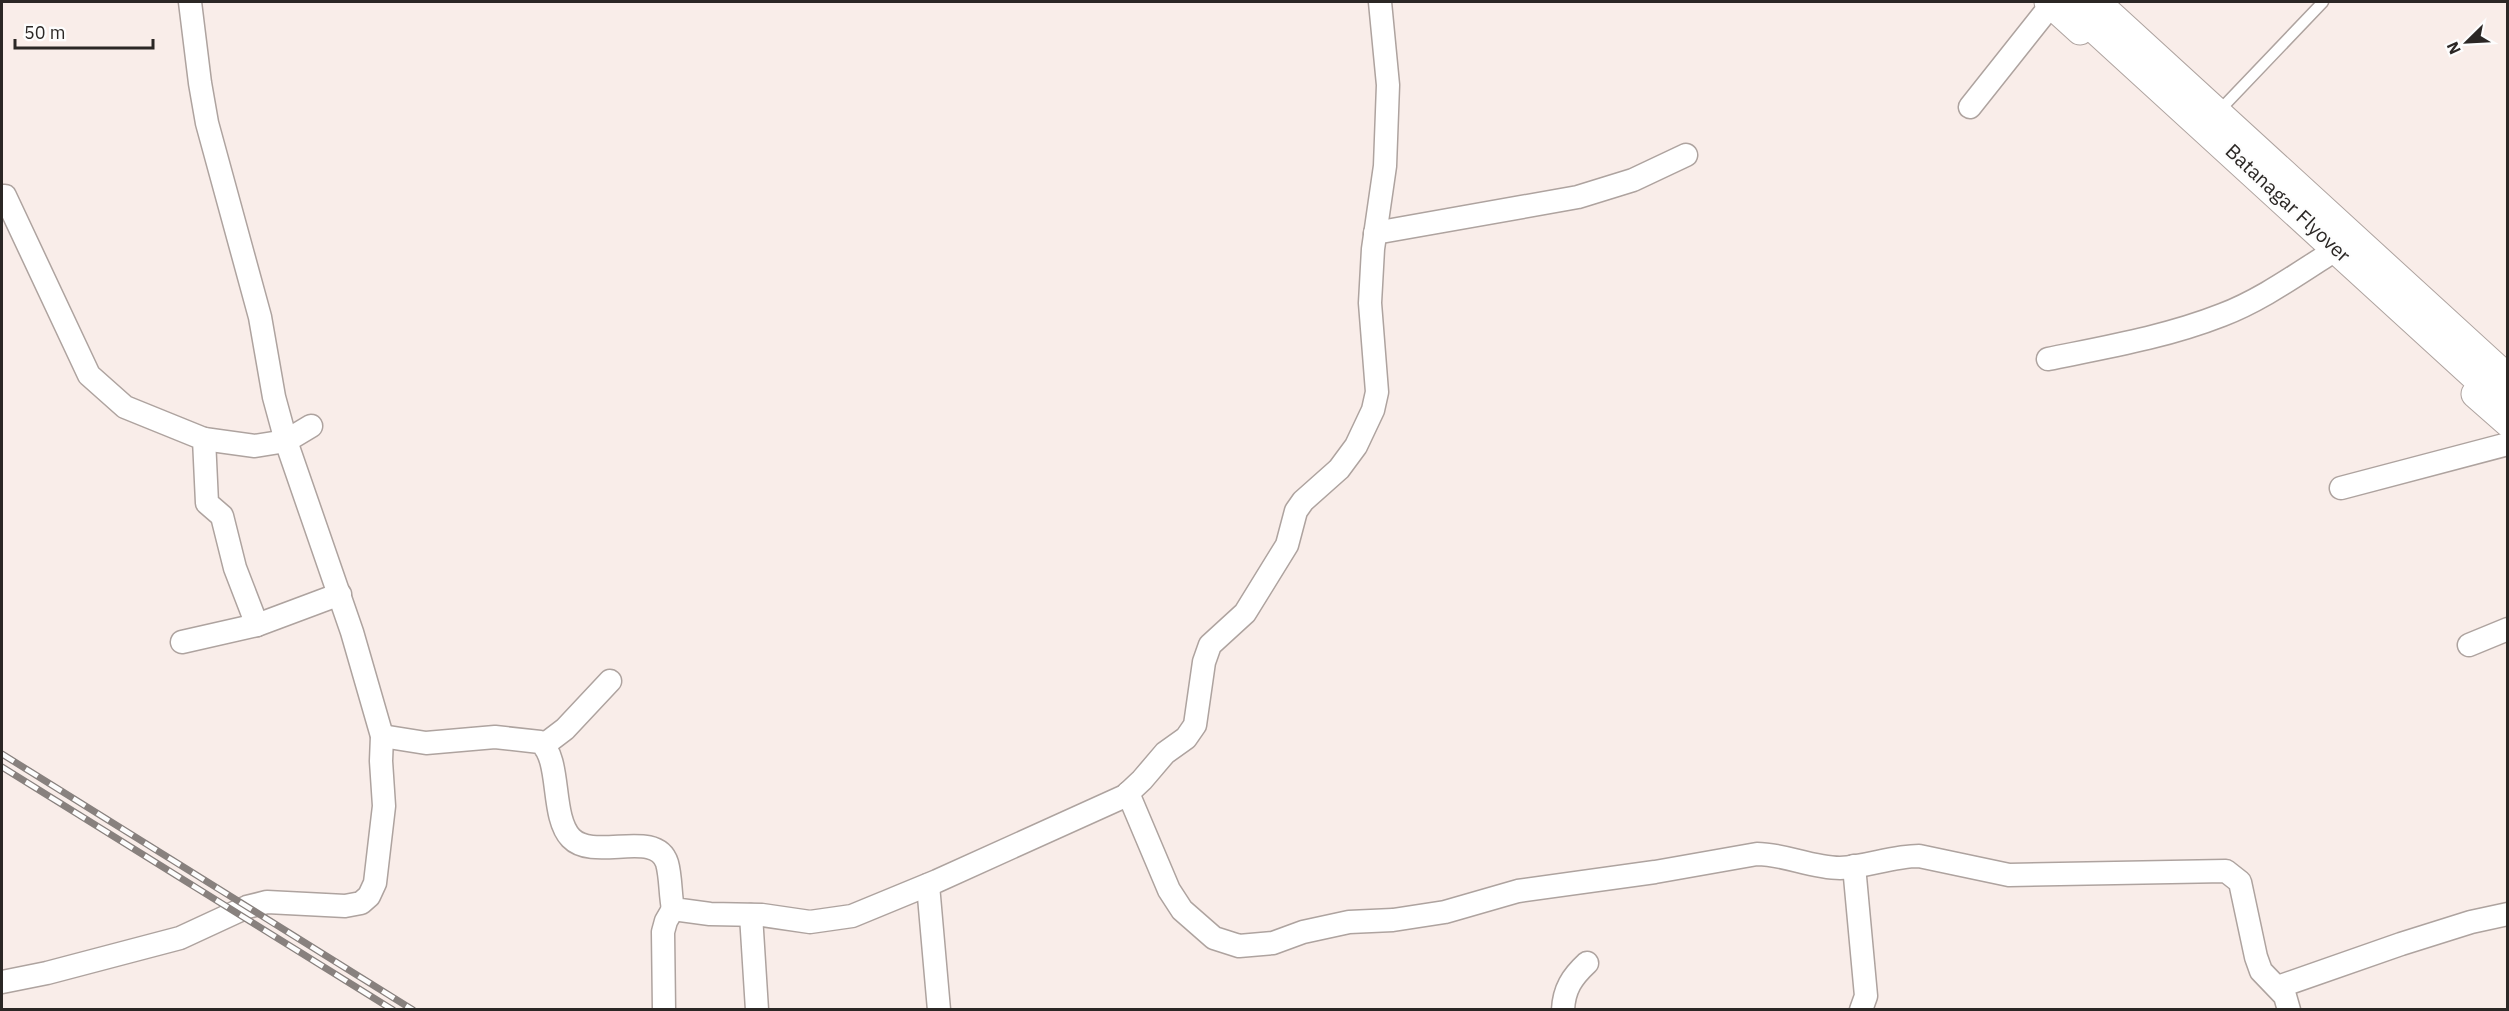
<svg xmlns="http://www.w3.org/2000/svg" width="2509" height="1011" viewBox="0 0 2509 1011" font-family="'IBM Plex Sans',sans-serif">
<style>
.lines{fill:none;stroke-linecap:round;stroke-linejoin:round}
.service-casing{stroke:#aea39f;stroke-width:13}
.minor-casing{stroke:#aea39f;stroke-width:25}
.tertiary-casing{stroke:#aea39f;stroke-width:29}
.secondary-casing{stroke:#aea39f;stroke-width:34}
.service{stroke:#fff;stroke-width:10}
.minor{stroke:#fff;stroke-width:22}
.tertiary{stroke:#fff;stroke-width:27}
.secondary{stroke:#fff;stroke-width:32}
.rail-casing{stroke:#88817e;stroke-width:7}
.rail{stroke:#fdfdfd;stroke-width:4.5;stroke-dasharray:14;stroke-linecap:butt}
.labels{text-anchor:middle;stroke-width:4.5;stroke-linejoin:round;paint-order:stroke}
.street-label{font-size:20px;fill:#2b2725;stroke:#fdfdfd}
</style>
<rect width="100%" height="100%" fill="#f9ede9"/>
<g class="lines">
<defs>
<polyline id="service" points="2218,112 2323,2"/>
<g id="minor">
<polyline points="1970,107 2051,5"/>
<polyline points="2,196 5,196 89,375 125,407 204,439 207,503 222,516 235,568 257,625"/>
<polyline points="1375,233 1578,197 1633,180 1686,155"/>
<path d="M2048,359C2107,347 2166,337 2222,315C2259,301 2293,277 2326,256"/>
<polyline points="204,439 255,446 286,441 311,426"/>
<polyline points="2341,488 2508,444"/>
<polyline points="182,642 257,625 340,594"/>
<polyline points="2469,645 2508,629"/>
<path d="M382,736L426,743L495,737L540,742C562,759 550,816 571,838C594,862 656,828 667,863C671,877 670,894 673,909L710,914L762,915L810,922L852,916L937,881L1125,796L1142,780L1165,753L1186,738L1195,725L1204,662L1210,645L1245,613L1287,545L1296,511L1303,501L1339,469L1356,446L1373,410L1377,392L1370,303L1373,249L1385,166L1388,85L1380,2"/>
<polyline points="544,745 565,729 610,681"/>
<path d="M1128,793L1169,890L1182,910L1214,938L1239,946L1273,943L1303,932L1349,922L1393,920L1445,912L1518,891L1655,872L1757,854C1785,854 1811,868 1840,868C1867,867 1892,856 1919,856L2009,875L2226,871L2240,882L2256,957L2261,971L2285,996L2289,1010"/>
<polyline points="1854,866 1866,996 1861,1010"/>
<polyline points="928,885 939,1010"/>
<polyline points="751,915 757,1010"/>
<polyline points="2,982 47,973 180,938 247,907 267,902 345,906 361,903 369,896 375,883 384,806 381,761 382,736 352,632 286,441 274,397 260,317 207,123 200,83 190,2"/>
<polyline points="2278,987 2401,944 2471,922 2508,914"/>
<polyline points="664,1010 663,932 666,921 673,909"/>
<path d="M1563,1010C1564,989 1572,977 1587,963"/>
</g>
<g id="tertiary">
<polyline points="2048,2 2080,31"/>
<polyline points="2097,2 2508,378"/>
<polyline points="2475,394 2508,423"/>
</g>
<polyline id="secondary" points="2068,2 2508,404"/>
</defs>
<use href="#service" class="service-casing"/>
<use href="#minor" class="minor-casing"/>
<use href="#tertiary" class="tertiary-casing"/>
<use href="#secondary" class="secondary-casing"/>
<use href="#service" class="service"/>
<use href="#minor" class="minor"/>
<use href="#tertiary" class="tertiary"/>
<use href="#secondary" class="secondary"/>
<defs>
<g id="rail">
<polyline points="2,754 413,1010"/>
<polyline points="2,767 393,1010"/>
</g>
</defs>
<use href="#rail" class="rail-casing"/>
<use href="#rail" class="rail"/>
</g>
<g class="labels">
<g class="street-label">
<text transform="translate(2288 203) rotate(43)" y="7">Batanagar Flyover</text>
</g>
</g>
<rect width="2509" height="1011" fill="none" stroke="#2b2725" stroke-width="6"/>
<g transform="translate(2467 42) rotate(246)" stroke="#fdfdfd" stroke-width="4.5" paint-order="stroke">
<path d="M0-4.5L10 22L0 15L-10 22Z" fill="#2b2725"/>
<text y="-9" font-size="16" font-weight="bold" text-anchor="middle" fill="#2b2725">N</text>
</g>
<path d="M15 39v9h138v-9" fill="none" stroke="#2b2725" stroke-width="3"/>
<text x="24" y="39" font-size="18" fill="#2b2725" stroke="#fdfdfd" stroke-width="4.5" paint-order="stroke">50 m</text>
</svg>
